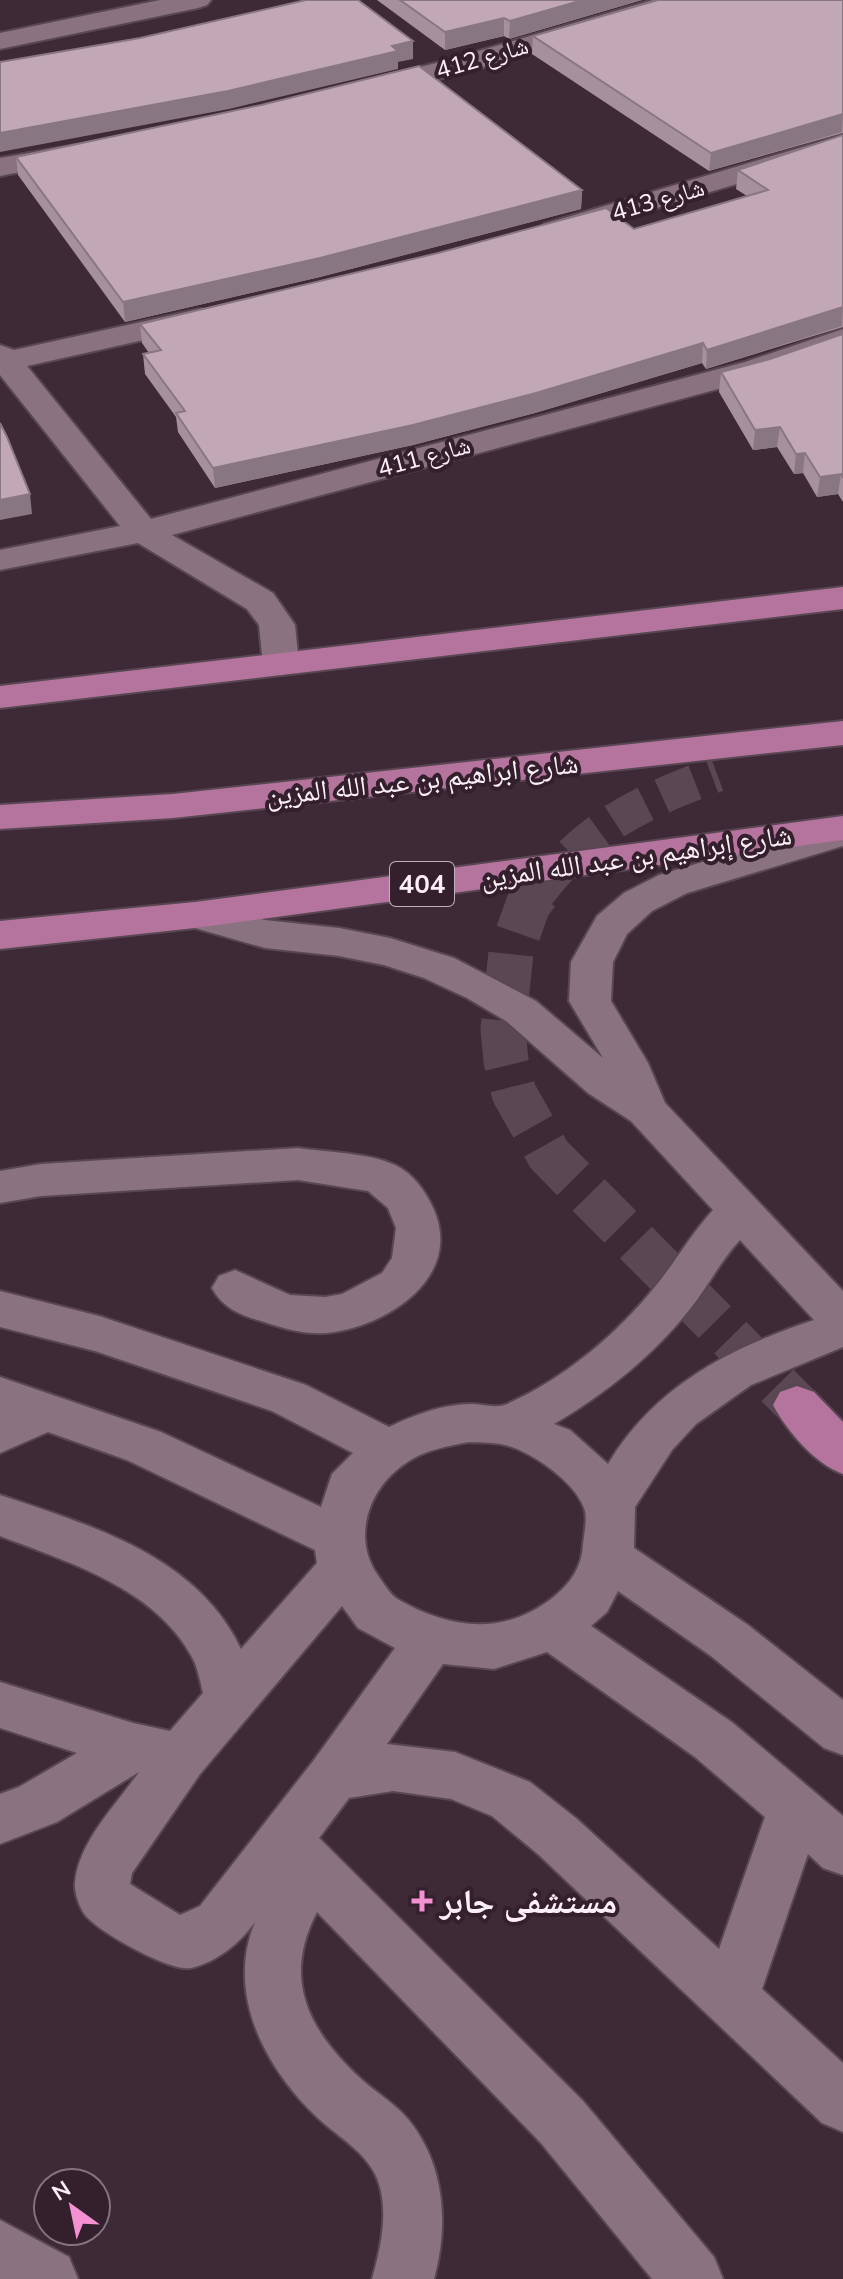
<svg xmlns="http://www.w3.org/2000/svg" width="843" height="2279" viewBox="0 0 843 2279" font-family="'Nunito Sans','Noto Naskh Arabic',sans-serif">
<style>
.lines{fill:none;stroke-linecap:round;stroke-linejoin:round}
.major-tunnel-far1{stroke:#5b4753;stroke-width:36;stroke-dasharray:36 18;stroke-linecap:butt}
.major-tunnel{stroke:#5b4753;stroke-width:45;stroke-dasharray:45 22;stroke-linecap:butt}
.minor-casing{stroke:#584752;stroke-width:4}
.major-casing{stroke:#584752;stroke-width:4}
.minor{fill:#8a7280;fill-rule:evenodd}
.major{fill:#b4749d;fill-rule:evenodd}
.wall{fill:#a7909d}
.shaded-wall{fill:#887680}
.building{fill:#c2a8b7;stroke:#887680;stroke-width:2}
.poi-dot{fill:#f591d2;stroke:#33202c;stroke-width:3}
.labels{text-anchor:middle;stroke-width:8;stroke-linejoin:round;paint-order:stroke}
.far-street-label{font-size:24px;fill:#fdeff8;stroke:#33202c}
.shield{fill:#33202c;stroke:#c0b1bb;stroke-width:2}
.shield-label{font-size:26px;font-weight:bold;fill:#fdeff8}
.street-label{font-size:28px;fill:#fdeff8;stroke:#33202c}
.near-poi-label{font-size:34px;font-weight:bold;fill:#fdeff8;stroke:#33202c;text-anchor:start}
</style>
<rect width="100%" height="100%" fill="#3e2936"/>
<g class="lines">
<path class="major-tunnel-far1" d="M536,895C588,827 639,803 717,774"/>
<polyline class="major-tunnel" points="537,893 528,905 511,953 503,1029 506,1061 514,1093 549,1155 797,1405"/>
<defs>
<g id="minor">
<polygon points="160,0 211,0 207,5 198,8 0,49 0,33"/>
<polygon points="653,0 694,0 690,5 468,72 370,96 360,94 356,88 360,82 448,60"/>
<polygon points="843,135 843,152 564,236 554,239 544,236 539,230 544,224"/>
<polygon points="76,145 86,147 90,153 86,159 0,176 0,158"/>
<polygon points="200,309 211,311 215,318 211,325 27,366 151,519 745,362 843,329 843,349 767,376 172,535 273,593 295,625 299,664 294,672 281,675 268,672 263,664 259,625 247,609 138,543 0,570 0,550 120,526 0,375 0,345 14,350"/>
<path d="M843,820V846L687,893L652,911L627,934L613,962L611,1001L648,1063L665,1103L843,1291V1347L751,1385L696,1424L672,1450L635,1507L634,1548L748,1625L843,1700V1755L824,1748L711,1656L618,1591L607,1612L591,1626L733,1723L843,1816V1875L823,1868L808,1854L762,1989L843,2063V2132L822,2123L539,1855L492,1816L451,1799L393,1791L349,1798L319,1838L583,2101L714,2257L723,2279H652L541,2143L317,1912C282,1979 308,2030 360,2078C375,2092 393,2102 407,2118C445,2163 449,2224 434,2279H372C381,2248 390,2207 376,2176C365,2152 339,2137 320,2120C266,2070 225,1994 255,1922C240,1943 217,1962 191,1968C170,1972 101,1933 87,1917C80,1910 74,1892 75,1883C78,1842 117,1804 139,1772L57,1822L0,1844V1794L19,1787L77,1753L0,1728V1682L133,1723L170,1731L203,1693C200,1681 198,1668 192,1657C155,1588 68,1562 0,1536V1495C92,1526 196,1555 241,1649L317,1563L315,1550L127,1460L48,1432L0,1453V1377L161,1432L321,1507L332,1474L353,1453L272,1411L95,1351L0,1327V1291L99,1316L306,1385L389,1427C414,1415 443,1404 471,1404C482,1404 496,1409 507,1404C564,1379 620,1332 658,1283C677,1259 692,1233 713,1210L631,1121L588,1093L506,1021L467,998L424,978L384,965L339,956L265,948L181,924L175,915L181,906L195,902L265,920L339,928L390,938L454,958L536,1001L603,1058L569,1001L571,962L597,916L624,893L659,875ZM740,1240L814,1320C730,1348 656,1385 608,1464L570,1430L554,1424C606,1393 652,1357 690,1309C708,1287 720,1261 740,1240ZM469,1442C481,1443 494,1442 505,1445C531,1451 575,1482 584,1508C588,1517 584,1534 583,1544C582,1566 572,1581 556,1595C507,1636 452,1630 399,1600C390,1595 385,1585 379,1577C351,1539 368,1488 406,1463C424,1450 448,1446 469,1442ZM342,1606L358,1628L395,1648L314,1760L200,1906L180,1915L130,1884L132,1873L200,1774ZM547,1652L695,1757L765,1817L719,1949L577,1819L530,1782L455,1752L387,1744L443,1664L494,1669Z"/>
<path d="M298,1148C326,1152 370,1153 395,1165C414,1174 426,1192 434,1210C463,1278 386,1327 327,1333C304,1335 282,1328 261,1321C240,1315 223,1308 212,1288L219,1276L235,1270L290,1295L325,1297L342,1294L382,1273L392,1258L396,1228L388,1208L368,1191L298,1180L41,1196L0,1203V1171L41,1164Z"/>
<polygon points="0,2220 69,2257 78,2279 0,2279"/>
</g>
<g id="major">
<polygon points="843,587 843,609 0,708 0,686"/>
<polygon points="843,721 843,745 173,818 0,829 0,805 173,794"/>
<polygon points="843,816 843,840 195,928 0,949 0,921 195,902"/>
<path d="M797,1386L814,1392L843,1422V1474C815,1464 787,1431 773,1405L780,1392Z"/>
</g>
</defs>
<use href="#minor" class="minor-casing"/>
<use href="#major" class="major-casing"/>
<use href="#minor" class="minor"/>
<use href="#major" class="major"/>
</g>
<g class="wall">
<polygon points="377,0 642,0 509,39 504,36 445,50"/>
<polygon points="843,0 843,133 709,171 532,54 533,36"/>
<polygon points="843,135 843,327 706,369 702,363 535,413 413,445 215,488 178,432 176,417 145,374 143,354 149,353 142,343 140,324 634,229 747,196 736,189 738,170"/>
<polygon points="16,157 582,190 581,209 320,277 125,322 18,175"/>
<polygon points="843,334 843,502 838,494 817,497 803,473 794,474 777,447 753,450 719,392 721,372 770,359"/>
</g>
<g class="shaded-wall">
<polygon points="583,0 642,0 509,39 510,21"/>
<polygon points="504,18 504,36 445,50 445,32"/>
<polygon points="413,41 413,59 398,62 398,69 229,109 0,152 0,133"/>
<polygon points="843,114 842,132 709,171 711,153"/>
<polygon points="582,190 581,209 320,277 125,322 123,302"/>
<polygon points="843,307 842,326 706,369 707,350"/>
<polygon points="703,343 702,363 535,413 413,445 215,488 213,468"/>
<polygon points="780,427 777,447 753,450 755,430"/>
<polygon points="805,453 803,473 794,474 796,454"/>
<polygon points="841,474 838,494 817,497 820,477"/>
<polygon points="30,494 32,514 0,520 0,500"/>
</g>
<g class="building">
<polygon points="306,0 358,0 413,41 392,46 398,51 228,91 0,133 0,62 140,38"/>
<polygon points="400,0 583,0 510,21 504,18 445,32"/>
<polygon points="658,0 843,0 843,114 711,153 533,36"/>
<polygon points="419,66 582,190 320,258 123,302 16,157 261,105"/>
<polygon points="843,135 843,307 707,350 703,343 536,393 413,425 213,468 176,413 185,411 143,354 161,350 140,324 438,253 606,208 634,229 768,190 738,170"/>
<polygon points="843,334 843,478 841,474 820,477 805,453 796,454 780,427 755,430 721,372 770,359"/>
<polygon points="0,423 7,437 30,494 0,500"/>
</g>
<path class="poi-dot" d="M418 1889h8v8h8v8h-8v8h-8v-8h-8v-8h8z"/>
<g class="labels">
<g class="far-street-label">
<text transform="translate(482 58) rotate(-16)" y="8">شارع 412</text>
<text transform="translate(658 200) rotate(-16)" y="8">شارع 413</text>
<text transform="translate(424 457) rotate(-15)" y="8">شارع 411</text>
</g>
<rect class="shield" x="390" y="862" width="64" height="44" rx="6"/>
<g class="shield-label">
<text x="422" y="893">404</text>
</g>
<g class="street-label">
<text transform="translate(422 779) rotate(-6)" y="10">شارع ابراهيم بن عبد الله المزين</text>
<text transform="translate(636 856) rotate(-8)" y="10">شارع إبراهيم بن عبد الله المزين</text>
</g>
<g class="near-poi-label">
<text x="440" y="1913">مستشفى جابر</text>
</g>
</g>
<g transform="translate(72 2207) rotate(327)"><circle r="38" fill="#33202c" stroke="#84737e" stroke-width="2"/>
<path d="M0-6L14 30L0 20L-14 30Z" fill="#f591d2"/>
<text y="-12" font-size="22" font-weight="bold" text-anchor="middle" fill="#fdeff8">N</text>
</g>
</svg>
